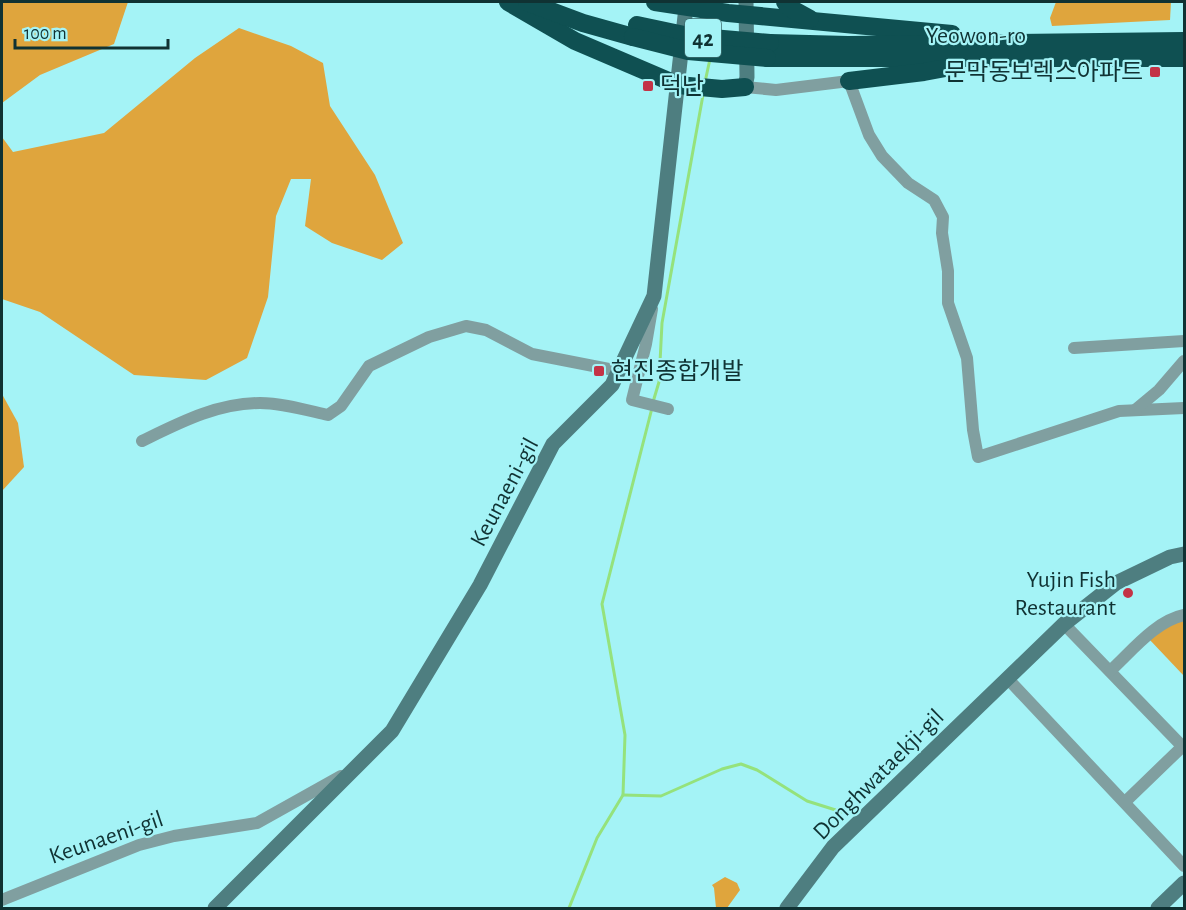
<svg xmlns="http://www.w3.org/2000/svg" width="1186" height="910" viewBox="0 0 1186 910" font-family="'Alegreya Sans','Noto Sans KR',sans-serif">
<style>
.green{fill:#dfa53d}
.lines{fill:none;stroke-linecap:round;stroke-linejoin:round}
.stream{stroke:#95e27c;stroke-width:3}
.street{stroke:#809fa0;stroke-width:12}
.secondary{stroke:#4e7e80;stroke-width:15}
.highway{stroke:#0f5052;stroke-width:18}
.highway-bridge{stroke:#0f5052;stroke-width:18}
.poi-dot{fill:#c33346;stroke:#a4f3f6;stroke-width:2}
.labels{text-anchor:middle;stroke-width:4.5;stroke-linejoin:round;paint-order:stroke}
.shield{fill:#a4f3f6;stroke:#3c6c6e;stroke-width:1.5}
.shield-label{font-size:22px;font-weight:bold;fill:#103233}
.street-label{font-size:24px;fill:#103233;stroke:#a4f3f6}
.poi-label{font-size:24px;fill:#103233;stroke:#a4f3f6;text-anchor:end}
</style>
<rect width="100%" height="100%" fill="#a4f3f6"/>
<g class="green">
<polygon points="2,2 128,2 114,44 40,75 2,103"/>
<polygon points="1056,2 1171,2 1170,20 1052,26 1050,18"/>
<polygon points="239,28 291,46 323,63 330,106 375,175 403,243 382,260 332,243 305,226 311,179 291,179 276,216 268,297 247,358 206,380 134,375 40,312 2,299 2,137 13,152 104,133 195,58"/>
<polygon points="2,394 18,423 24,467 2,491"/>
<polygon points="1184,618 1184,676 1149,639 1170,625"/>
<polygon points="725,877 737,883 740,890 727,908 716,908 714,888 712,885"/>
</g>
<g class="lines">
<g class="stream">
<polyline points="715,32 717,18"/>
<polyline points="705,82 710,59"/>
<polyline points="653,402 659,382 662,323 703,95"/>
<polyline points="623,795 661,796 722,769 741,764 757,770 807,801 842,812"/>
<polyline points="569,908 597,838 623,795 625,735 602,604 652,408"/>
</g>
<g class="street">
<polyline points="745,87 776,90 849,81 869,135 882,156 908,183 934,200 943,217 942,233 948,271 948,303 967,358 973,430 978,457 1119,411 1184,408"/>
<polyline points="652,309 646,344 632,400 668,409"/>
<polyline points="1074,348 1184,341"/>
<polyline points="1135,410 1159,390 1184,361"/>
<path d="M142,441C179,423 217,403 260,403C282,403 306,410 328,415L341,406L369,366L429,337L466,326L486,330L532,354L619,371"/>
<polyline points="1064,624 1183,747"/>
<path d="M1110,671C1131,652 1155,621 1184,615"/>
<polyline points="1007,678 1184,866"/>
<polyline points="1125,802 1184,745"/>
<polyline points="2,900 139,845 174,836 257,823 341,776"/>
</g>
<g class="secondary">
<polyline points="745,87 747,77 746,2"/>
<polyline points="215,908 392,731 480,585 553,444 612,385 654,296 686,7"/>
<polyline points="787,908 833,847 1064,624 1116,583 1170,557 1184,554"/>
<polyline points="1158,908 1184,883"/>
</g>
<g class="highway">
<polyline points="508,2 575,41 678,85 722,89 745,87"/>
<polyline points="527,2 583,23 633,37"/>
<polyline points="655,2 728,13 952,34"/>
<polyline points="785,2 790,8 810,19"/>
<polyline points="770,43 848,45 1184,41"/>
<polyline points="767,58 1184,58"/>
<polyline points="849,81 924,72 951,67"/>
</g>
<g class="highway-bridge">
<polyline points="637,25 689,36 770,43"/>
<polyline points="633,37 688,51 767,58"/>
</g>
</g>
<g class="poi-dot">
<rect x="1149" y="66" width="12" height="12" rx="3"/>
<rect x="642" y="80" width="12" height="12" rx="3"/>
<rect x="593" y="365" width="12" height="12" rx="3"/>
<circle cx="1128" cy="593" r="6"/>
</g>
<g class="labels">
<rect class="shield" x="685" y="19" width="36" height="38" rx="4.5"/>
<g class="shield-label">
<text x="703" y="46">42</text>
</g>
<g class="street-label">
<text x="976" y="43">Yeowon-ro</text>
<text transform="translate(504 492) rotate(-62)" y="8">Keunaeni-gil</text>
<text transform="translate(878 774) rotate(-45)" y="8">Donghwataekji-gil</text>
<text transform="translate(106 837) rotate(-19)" y="8">Keunaeni-gil</text>
</g>
<g class="poi-label">
<text x="1143" y="80">문막동보렉스아파트</text>
<text x="660" y="94" text-anchor="start">덕난</text>
<text x="611" y="379" text-anchor="start">현진종합개발</text>
<text x="1116" y="587">Yujin Fish<tspan x="1116" dy="28">Restaurant</tspan></text>
</g>
</g>
<rect width="1186" height="910" fill="none" stroke="#103233" stroke-width="6"/>
<path d="M15 39v9h153v-9" fill="none" stroke="#103233" stroke-width="3"/>
<text x="24" y="39" font-size="18" fill="#103233" stroke="#a4f3f6" stroke-width="4.5" paint-order="stroke">100 m</text>
</svg>
